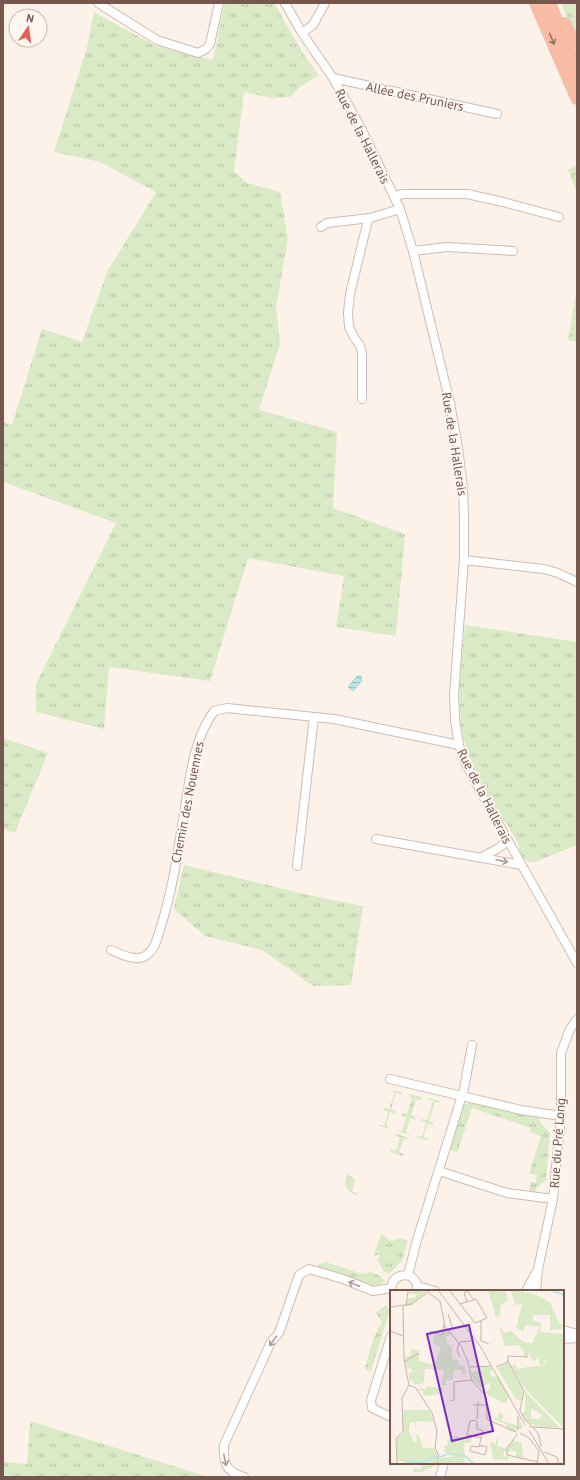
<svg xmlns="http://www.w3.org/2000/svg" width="580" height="1480" viewBox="0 0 580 1480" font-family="'PT Sans',sans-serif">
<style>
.grass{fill:url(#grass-tufts)}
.forest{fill:url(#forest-crowns)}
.water{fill:url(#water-rules);stroke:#a4d7d8}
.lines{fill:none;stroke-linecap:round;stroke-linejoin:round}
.minor-casing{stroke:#d1bbb1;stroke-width:10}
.trunk-casing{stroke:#d9d0cd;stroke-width:14}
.minor{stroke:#fff;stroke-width:8}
.trunk{stroke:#f7bca3;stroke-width:13}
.oneway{stroke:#977062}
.oneway2{stroke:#ad9a94}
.labels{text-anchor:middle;stroke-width:3.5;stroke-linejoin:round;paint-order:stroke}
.street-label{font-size:13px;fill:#77564d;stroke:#fff7f0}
.inset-river{fill:none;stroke:#bee6e6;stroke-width:2}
.inset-road{fill:none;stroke:#c7b4ab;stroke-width:1}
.view{fill:#7b2cbf;fill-opacity:0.15;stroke:#7b2cbf;stroke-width:2}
.inset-edge{fill:none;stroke:#77564d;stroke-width:2}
</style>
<defs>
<pattern id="grass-tufts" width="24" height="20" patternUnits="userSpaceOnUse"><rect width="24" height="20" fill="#daeac7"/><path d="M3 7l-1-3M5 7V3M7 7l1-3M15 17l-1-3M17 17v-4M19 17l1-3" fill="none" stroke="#b6c0a4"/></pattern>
<pattern id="forest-crowns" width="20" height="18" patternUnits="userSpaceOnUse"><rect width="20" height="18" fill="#daeac7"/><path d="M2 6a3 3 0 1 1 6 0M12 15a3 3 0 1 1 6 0" fill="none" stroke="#b6c0a4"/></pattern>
<pattern id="water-rules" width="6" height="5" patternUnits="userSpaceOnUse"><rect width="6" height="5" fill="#bee6e6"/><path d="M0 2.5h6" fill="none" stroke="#9fbdbd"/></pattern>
</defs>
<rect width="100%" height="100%" fill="#fcf2e9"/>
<g class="grass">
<polygon points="225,3 274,3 306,58 319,75 300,87 290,97 272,98 244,92 234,171 247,183 280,192 288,239 276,307 280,344 259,410 337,432 333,508 405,534 396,636 336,627 344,576 248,558 210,681 109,667 104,729 36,712 36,684 116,523 3,482 3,422 12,425 42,329 82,342 107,272 156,192 100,162 54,152 88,44 94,12 154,45 213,60"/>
<polygon points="561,3 577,3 577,35 571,27"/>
<polygon points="577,288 577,342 568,340"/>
<path d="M465,625L577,642V845L535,862C526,864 518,854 519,845L506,823L504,822C490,796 473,770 464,740C455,707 462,660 465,625Z"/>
<polygon points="3,738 48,753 15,833 3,829"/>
<polygon points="184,865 313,896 363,906 351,985 313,986 262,950 205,936 174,909"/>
<polygon points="390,1090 402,1092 401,1094 396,1093 391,1109 396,1111 395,1114 390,1112 386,1126 390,1128 390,1129 379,1126 379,1124 384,1126 388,1112 384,1110 384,1107 389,1109 395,1092"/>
<polygon points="409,1094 422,1097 421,1100 416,1099 411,1115 416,1117 415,1120 410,1118 406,1132 410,1134 410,1135 397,1131 397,1130 402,1131 406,1117 402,1116 402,1113 407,1114 412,1098 408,1096"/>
<polygon points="429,1098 440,1101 440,1103 435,1102 429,1121 433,1122 433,1125 428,1124 423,1137 428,1139 428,1141 416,1137 417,1136 422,1137 426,1123 421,1121 422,1119 427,1120 433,1101 428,1099"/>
<polygon points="469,1102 539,1118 540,1122 550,1133 546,1180 536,1189 535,1193 529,1192 531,1182 536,1183 537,1175 529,1174 541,1136 529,1132 531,1128 472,1108 458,1150 457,1152 449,1150 464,1105"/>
<polygon points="396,1134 409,1138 409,1140 404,1138 399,1152 404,1154 403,1156 390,1152 391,1149 396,1151 400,1137 395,1136"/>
<path d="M347,1174L355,1179L352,1191L358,1194L357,1195C346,1191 343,1186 347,1174Z"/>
<polygon points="381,1234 382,1234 387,1239 392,1241 400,1238 407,1240 407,1244 402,1261 389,1274 384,1272 377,1259 380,1257 379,1254 375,1256 374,1254"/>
<polygon points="325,1262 363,1274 371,1272 380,1276 385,1281 379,1285 369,1285 318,1268 320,1264"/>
<polygon points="386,1305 390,1310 371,1371 366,1370 365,1367 374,1337 382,1322 376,1313"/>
<polygon points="30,1421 202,1475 209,1477 3,1477 3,1462 27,1464"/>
<polygon points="423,1463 440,1463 422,1472 413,1472 414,1468 420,1470"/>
</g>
<polygon class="forest" points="577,165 577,193 568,170"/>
<polygon class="water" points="357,676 361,676 362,681 353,691 348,687"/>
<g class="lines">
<defs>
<g id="minor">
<polyline points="98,3 157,40 198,53 206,49 210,44 219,3"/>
<polyline points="285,3 302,33 333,78 361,128 400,209 413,251 450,403 458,448 463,488 464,517 464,560 454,695 455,720 459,745 464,760 484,798 577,963"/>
<polyline points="302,33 313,25 325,3"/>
<polyline points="333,78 497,114"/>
<polyline points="394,196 403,194 467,194 503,202 559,217"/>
<polyline points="321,227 327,223 370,218"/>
<polyline points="413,251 447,247 513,251"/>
<polyline points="362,399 362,353 360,346 354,337 349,327 348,313 350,294 368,220 370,218 400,209"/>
<polyline points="464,560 544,569 558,573 577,582"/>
<polyline points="376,839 521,865"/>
<polyline points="482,857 497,849 508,841"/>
<polyline points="297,866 314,717"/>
<path d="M111,950C122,955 138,963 148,954C156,948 158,935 161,926C174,886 179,842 186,801C191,769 195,738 214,711L227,708L334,719L459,745"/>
<polyline points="390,1079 521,1110 561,1116"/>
<polyline points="439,1171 507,1193 553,1199"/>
<polyline points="408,1275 417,1240 464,1089 472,1045"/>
<polyline points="417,1286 435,1291"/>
<path d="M392,1291C388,1271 420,1269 417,1291"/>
<polyline points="526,1291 536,1273"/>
<polyline points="536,1291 538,1269 553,1199 561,1116 561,1053 570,1029 577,1019"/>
<polyline points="563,1330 577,1334"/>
<polyline points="391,1336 371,1400 372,1408 391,1417"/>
<polyline points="563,1339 577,1338"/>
<path d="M244,1477C225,1471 223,1463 224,1445L271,1342L279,1333L299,1275L309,1269L343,1279L373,1291L391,1288"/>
<polyline points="440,1477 444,1463"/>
</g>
<g id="trunk">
<polyline points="536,3 577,98"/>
<polyline points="549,3 577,71"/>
<polyline points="565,24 569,34 577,42"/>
</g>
</defs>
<use href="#minor" class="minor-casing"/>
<use href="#trunk" class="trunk-casing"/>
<use href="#minor" class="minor"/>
<use href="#trunk" class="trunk"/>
</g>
<defs><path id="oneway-shaft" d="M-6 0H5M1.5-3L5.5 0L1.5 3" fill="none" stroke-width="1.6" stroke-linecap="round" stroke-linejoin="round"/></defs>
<use class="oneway" href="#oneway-shaft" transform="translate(552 39) rotate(67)"/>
<g class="oneway2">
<use href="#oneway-shaft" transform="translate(502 861) rotate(12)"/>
<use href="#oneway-shaft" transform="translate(354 1284) rotate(-158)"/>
<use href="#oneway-shaft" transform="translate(273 1341) rotate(126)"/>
<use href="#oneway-shaft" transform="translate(225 1460) rotate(78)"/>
</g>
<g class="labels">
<g class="street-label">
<text transform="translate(415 96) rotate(12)" y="5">Allée des Pruniers</text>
<text transform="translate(363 136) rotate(63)" y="5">Rue de la Hallerais</text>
<text transform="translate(455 444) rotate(81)" y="5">Rue de la Hallerais</text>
<text transform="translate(485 796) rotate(63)" y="5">Rue de la Hallerais</text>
<text transform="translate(187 802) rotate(-79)" y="5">Chemin des Nouennes</text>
<text transform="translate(557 1143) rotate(-86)" y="5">Rue du Pré Long</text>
</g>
</g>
<g transform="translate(390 1290)">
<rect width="174" height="174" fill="#fcf2e9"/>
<path d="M18,0H39L20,16H4H15L17,9L26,7V4H17ZM98,0H115L118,10L110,16V26L106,27ZM54,35L61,44L56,47L57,53L62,57V69L68,70L69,75L75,76L76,84H72L71,80H64L63,90H56V95H51L54,80L35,79L34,93L24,95L23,91H20L18,83L22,82L21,78L17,79L14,67L21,66V59L29,60V71L45,75L51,56L43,54L44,44L53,45ZM160,52H174V77L159,75ZM138,61L154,69L156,76L150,75L148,67L143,72ZM118,72L133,100L131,111L125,108L107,78ZM126,74L127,79L145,76L135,99L121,76ZM90,77H101L102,81L100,83L102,87L108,86L119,106L116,114L94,103L100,98V93L90,97L83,90L81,82L89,81ZM37,96L53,98L52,104L33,106L34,102L27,99H35ZM13,120H39L44,132L27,131L25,138V132H20L19,141L24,152H27L26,145L28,144L33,158H44L48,166L47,174H14V171H7V147L13,144ZM110,122L113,126L112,131L129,136V128L133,138L125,140V145V142L118,141L116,134L104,130L106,127L107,129ZM63,146L82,148L81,153H74L75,174H48L50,168L64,166V164L55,163L54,155H58L57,150L63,149ZM108,147V156L117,159L123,150L132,153L133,168L125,166L126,162L120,160L118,163L114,161L113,167L119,166L117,170L103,169L100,152L105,154Z" fill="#daeac7"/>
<path d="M121,0L141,3L160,12L169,33L172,34L174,52H160L159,75L174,77V138L135,99L145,76H139H156V71L139,61L138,67L133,66L134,62L129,55L115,56L109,36L115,43L121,41L133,52L142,53L150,37L136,35L133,41L126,38L132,14L125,15ZM143,25H160V40L173,39V44L150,42L151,33L143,31ZM135,101L170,138L146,136L137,132L132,124L135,120ZM141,118L152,125L150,129H141Z" fill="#daeac7" fill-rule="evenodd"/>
<path class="inset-river" d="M160,0L174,5M50,167L58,164L75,166L84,174M20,174L21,171L30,173L48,166"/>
<path class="inset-road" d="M48,0L90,56L135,135M59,0L85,33M39,3L50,11L55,36L71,56L78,72L82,91L96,106L97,130M77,12L74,3L78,1L83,9M70,14L86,9L97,28L85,33M13,16L14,70L19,95M16,16L18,0M0,17L22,14L41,0M58,24L62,37L59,42M91,31V51L99,54M0,41L13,46M40,41L52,45L54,34M69,52L81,51M69,53L67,60L70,67M118,71L134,101L130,120M14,72L29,63M80,77L101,76M106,77L118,72V66L138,67M19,95L26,98L42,123L47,141L45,158L49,166L47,174M61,111L64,110V92L82,90M83,115H96M129,119L136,131L141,135M128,126V140M87,129L88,112M86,130L80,131L77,145L92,148M98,130L127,142M87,131V139L92,140M139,136L143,137L149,145L151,157M144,137L174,139M139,140L159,174M128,143L117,158V165L148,172M130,143L139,148L149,161L147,174M89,155L97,157L95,165L80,161L81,156L89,157L93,140M154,162L167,167L169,174M7,174L6,148L13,142L12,108L19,95"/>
<path class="view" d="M79,35L103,141L62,151L37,44Z"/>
<rect width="174" height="174" class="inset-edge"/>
</g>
<rect width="580" height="1480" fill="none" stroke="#77564d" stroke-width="8"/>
<g transform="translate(28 28) rotate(13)"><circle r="19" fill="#fff7f0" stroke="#c9b7af"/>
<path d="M0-3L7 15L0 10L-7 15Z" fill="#e35e52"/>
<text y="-6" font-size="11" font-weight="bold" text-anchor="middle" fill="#77564d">N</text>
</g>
</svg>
